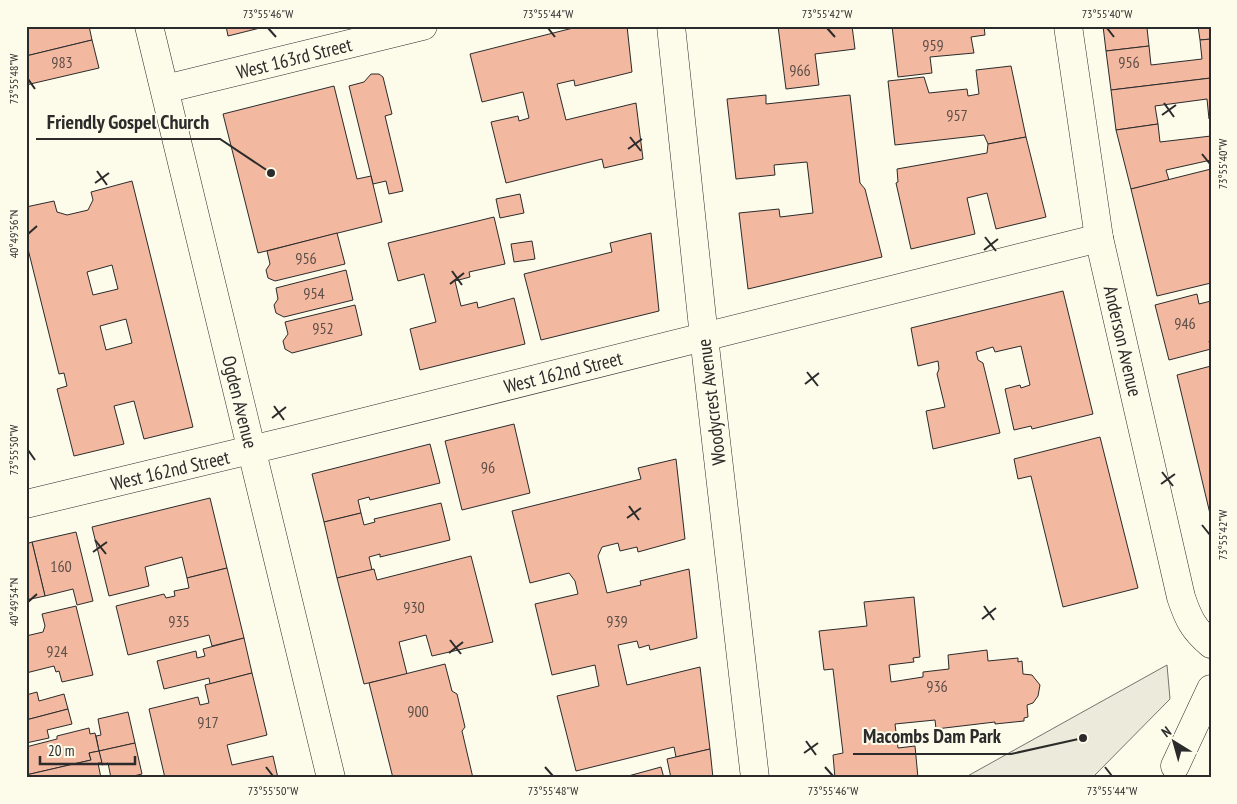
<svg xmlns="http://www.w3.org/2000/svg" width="1237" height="804" viewBox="0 0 1237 804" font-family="'PT Sans Narrow',sans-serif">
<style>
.green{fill:#ecebdb;stroke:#74746e}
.building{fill:#f2b8a0;stroke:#2b2b2b;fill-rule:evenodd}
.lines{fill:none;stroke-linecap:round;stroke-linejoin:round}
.street-casing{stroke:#2b2b2b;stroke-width:29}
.secondary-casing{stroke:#2b2b2b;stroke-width:29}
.street{stroke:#fdfbea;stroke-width:28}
.secondary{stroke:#fdfbea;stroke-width:28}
.ticks{fill:none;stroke:#2b2b2b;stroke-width:2}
.labels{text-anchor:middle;stroke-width:4;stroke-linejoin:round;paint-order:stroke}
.number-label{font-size:16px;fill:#5d4e48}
.street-label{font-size:19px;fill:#2b2b2b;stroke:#fdfbea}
.leader{fill:none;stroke:#2b2b2b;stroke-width:2}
.callout-dot{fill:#2b2b2b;stroke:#fdfbea;stroke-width:2}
.callout-label{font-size:20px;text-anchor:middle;font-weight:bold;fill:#2b2b2b;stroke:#fdfbea;stroke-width:4;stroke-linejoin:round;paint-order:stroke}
.neatline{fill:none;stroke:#2b2b2b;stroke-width:2}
.ticks-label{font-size:12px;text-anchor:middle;fill:#2b2b2b}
</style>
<rect width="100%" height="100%" fill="#fdfbea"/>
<polygon class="green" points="1167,665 1170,699 1092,778 964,778"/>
<g class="building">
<polygon points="26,26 89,26 92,40 26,56"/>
<polygon points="226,26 268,26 228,36"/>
<polygon points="581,26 627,26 632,72 575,86 574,80 557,84 566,120 636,103 643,159 604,168 602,159 506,183 491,122 518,116 519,121 529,118 523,92 482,102 470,54"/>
<polygon points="778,26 852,26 855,49 815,54 819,85 786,89"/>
<polygon points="892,26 984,26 985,35 971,37 974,53 930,57 932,73 898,77"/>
<polygon points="1103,26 1160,26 1147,28 1149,46 1106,51"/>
<polygon points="1198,26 1211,26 1211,39 1200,40"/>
<polygon points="1211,39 1211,78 1111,90 1106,51 1149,46 1151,65 1202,59 1200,40"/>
<polygon points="92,40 99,68 26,85 26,56"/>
<polygon points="1011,66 1026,137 988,144 984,135 895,145 888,81 924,77 929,93 967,89 968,96 979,94 976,70"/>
<polygon points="371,74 379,74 383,77 392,114 385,116 403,191 389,194 386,181 373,184 349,86 364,82"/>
<polygon points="1211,78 1211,119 1209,119 1207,99 1155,106 1158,124 1116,130 1111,90"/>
<polygon points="334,86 357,179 371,176 382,222 258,253 223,114"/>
<polygon points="766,95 766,104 850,95 860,183 865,189 882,257 748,289 739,213 779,209 780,217 813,213 807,162 774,165 775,175 736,179 727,99"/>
<polygon points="1158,124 1160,142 1211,136 1211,160 1166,170 1169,180 1131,189 1116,130"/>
<polygon points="1026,137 1046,217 996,229 987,193 967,198 975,234 911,249 896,183 898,182 897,169 987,153 988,144"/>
<polygon points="1211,169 1211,283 1157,296 1131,189"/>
<path d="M132,181L193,427L144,439L134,401L114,406L124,444L74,456L57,389L67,386L64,373L59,374L26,241V207L54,201L57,212L67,215L84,211L88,210L93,200L91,192ZM112,265L118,289L93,295L87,272ZM126,319L132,343L106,350L100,326Z"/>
<polygon points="520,194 524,213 500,218 496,199"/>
<polygon points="494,217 505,264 469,272 470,277 455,281 461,306 477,302 478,308 514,298 525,344 420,370 410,329 436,322 424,274 398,281 388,243"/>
<polygon points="337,233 345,264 275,281 268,278 266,270 270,264 267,251"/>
<polygon points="651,233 659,311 541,340 524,274 612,252 610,243"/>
<polygon points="532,241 535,259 514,262 511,244"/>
<polygon points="346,270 353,300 284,317 276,313 274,305 278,299 276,288"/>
<polygon points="1063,291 1093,414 1032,429 1031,426 1014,430 1005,389 1020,385 1021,388 1030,385 1021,346 995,352 993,347 976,352 978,360 983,363 1000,433 933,449 926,411 945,407 937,374 939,369 938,361 918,366 911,328"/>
<polygon points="1197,294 1199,304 1211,301 1211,341 1209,341 1211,349 1169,360 1155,305"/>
<polygon points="355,305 362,335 292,353 285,349 283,341 288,334 285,322"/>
<polygon points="1211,366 1211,518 1177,375"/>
<polygon points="514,424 530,493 462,510 445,441"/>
<polygon points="1100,437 1138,588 1063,607 1031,476 1018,479 1014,459"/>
<polygon points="430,444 440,483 370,500 369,497 358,500 361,513 324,522 312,474"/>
<polygon points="676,459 685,539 638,552 637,547 620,551 618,543 602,547 598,556 607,593 641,585 640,581 689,569 697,638 650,650 649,645 639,648 637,641 618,645 627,685 700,667 710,749 676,757 674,747 576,771 557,696 599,686 595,665 552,675 535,604 578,594 575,581 569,573 530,583 512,511 641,479 638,468"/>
<polygon points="210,498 227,568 187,578 182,557 145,567 149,586 109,596 92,527"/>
<polygon points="441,503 450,540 380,557 380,554 369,557 372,570 337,578 324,522 361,513 364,525 375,522 374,519"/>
<polygon points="76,532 93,601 77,605 73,589 45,596 32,542"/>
<polygon points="32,542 45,596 26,600 26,544"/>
<polygon points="471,556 493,642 432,656 426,635 399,642 407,674 364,684 337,578 374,569 377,580"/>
<polygon points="227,568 244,638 212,646 209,635 128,655 116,606 164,594 166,598 175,596 174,591 189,588 187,578"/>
<polygon points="914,597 920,657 913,658 914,662 889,665 891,682 923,677 923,672 949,669 948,655 987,650 988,661 1018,658 1018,662 1022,661 1023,674 1032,675 1040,685 1038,696 1033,703 1027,705 1028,717 1024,718 1024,721 995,724 995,722 936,729 935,720 895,724 898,748 915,746 918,778 835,778 833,755 843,753 833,669 824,670 819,631 867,626 864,602"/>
<polygon points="76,606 93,675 62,682 59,671 56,672 54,666 26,673 26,636 43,632 45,626 42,614"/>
<polygon points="244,638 252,673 210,684 209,678 164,689 157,661 196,651 197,658 205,656 203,649"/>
<polygon points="445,664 452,691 457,694 465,727 462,731 473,778 393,778 369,683"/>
<polygon points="252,673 267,735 227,745 232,765 273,756 278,778 165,778 149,709 198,697 200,705 209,703 205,685"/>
<polygon points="37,692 39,701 64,694 68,709 26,720 26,695"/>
<polygon points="68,709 72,724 47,730 49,738 26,743 26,720"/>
<polygon points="128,712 135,743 99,751 96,736 101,735 98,719"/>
<polygon points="89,728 90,734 95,733 99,751 89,753 91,760 26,775 26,747 57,739 57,736"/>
<polygon points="135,743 142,774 125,778 111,778 108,763 102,765 99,751"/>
<polygon points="710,749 713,778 671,778 667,759"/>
<polygon points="99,751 102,763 98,763 101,778 26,778 26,775 91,760 89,753"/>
<polygon points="661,767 664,778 621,778"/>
</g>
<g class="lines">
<defs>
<g id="street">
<polyline points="671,26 704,337 755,778"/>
<path d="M1068,26L1099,238L1181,597C1188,618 1193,629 1211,644"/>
<polyline points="165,89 423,26"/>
<polyline points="26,504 292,440 1099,238"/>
</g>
<g id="secondary">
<polyline points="149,26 331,778"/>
<polyline points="1175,766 1211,689"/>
</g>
</defs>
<use href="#street" class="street-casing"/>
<use href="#secondary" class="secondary-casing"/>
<use href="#street" class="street"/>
<use href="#secondary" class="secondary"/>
</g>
<path class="ticks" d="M268,28L276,37M548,28L555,37M827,28L835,37M1107,28L1114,37M28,79L35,89M1164,103L1174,117M1162,115L1176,105M630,137L641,151M628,149L642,139M1202,154L1210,164M97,171L107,185M95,183L109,173M28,234L37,226M985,237L996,251M984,250L998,239M452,271L462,285M450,284L464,273M807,372L818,386M805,384L819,373M274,406L284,420M272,418L286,407M28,450L35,460M1162,472L1173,486M1161,484L1175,474M629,506L639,520M627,518L641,508M1202,525L1210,535M95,540L106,554M93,552L107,542M28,602L37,594M984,606L994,620M982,619L996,608M450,640L461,654M449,653L463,642M806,741L816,755M804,753L818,743M266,767L273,776M545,767L553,776M825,767L833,776M1105,767L1112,776"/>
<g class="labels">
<g class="number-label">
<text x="933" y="51">959</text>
<text x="62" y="68">983</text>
<text x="1129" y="68">956</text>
<text x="800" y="76">966</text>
<text x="957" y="121">957</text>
<text x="306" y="264">956</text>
<text x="314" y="299">954</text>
<text x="1185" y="329">946</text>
<text x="323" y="334">952</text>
<text x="488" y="473">96</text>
<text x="61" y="572">160</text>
<text x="414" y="613">930</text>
<text x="179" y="627">935</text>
<text x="617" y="627">939</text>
<text x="57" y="657">924</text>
<text x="937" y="692">936</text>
<text x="418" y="717">900</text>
<text x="208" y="728">917</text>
</g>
<g class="street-label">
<text transform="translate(294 58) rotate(-14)" y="7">West 163rd Street</text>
<text transform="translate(1123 341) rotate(77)" y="7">Anderson Avenue</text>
<text transform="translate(563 372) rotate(-14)" y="7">West 162nd Street</text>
<text transform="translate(240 402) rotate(76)" y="7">Ogden Avenue</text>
<text transform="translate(711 402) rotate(-97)" y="7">Woodycrest Avenue</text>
<text transform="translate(170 470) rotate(-13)" y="7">West 162nd Street</text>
</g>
</g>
<path class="leader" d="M271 173L220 139H36M1083 738L1011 754H853"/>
<g class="callout-dot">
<circle cx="271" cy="173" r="5"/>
<circle cx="1083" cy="738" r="5"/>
</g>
<g class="callout-label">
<text x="128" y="129">Friendly Gospel Church</text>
<text x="932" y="743">Macombs Dam Park</text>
</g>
<rect width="1237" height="804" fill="none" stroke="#fdfbea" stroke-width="55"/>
<g transform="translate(1174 742) rotate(323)" stroke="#fdfbea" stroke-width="4" paint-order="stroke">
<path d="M0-4L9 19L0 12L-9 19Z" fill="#2b2b2b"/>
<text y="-8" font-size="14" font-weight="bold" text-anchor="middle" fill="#2b2b2b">N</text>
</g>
<path d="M40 756v8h95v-8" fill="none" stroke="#2b2b2b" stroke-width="2.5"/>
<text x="48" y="756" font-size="15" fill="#2b2b2b" stroke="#fdfbea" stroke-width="4" paint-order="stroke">20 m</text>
<rect x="28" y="28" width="1182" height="748" class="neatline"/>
<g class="ticks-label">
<text x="268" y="18">73°55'46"W</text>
<text x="548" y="18">73°55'44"W</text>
<text x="827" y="18">73°55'42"W</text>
<text x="1107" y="18">73°55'40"W</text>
<text transform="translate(14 79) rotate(-90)" y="4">73°55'48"W</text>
<text transform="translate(1223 164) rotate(-90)" y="4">73°55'40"W</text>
<text transform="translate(14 234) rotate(-90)" y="4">40°49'56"N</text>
<text transform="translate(14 450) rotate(-90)" y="4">73°55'50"W</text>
<text transform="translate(1223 535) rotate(-90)" y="4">73°55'42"W</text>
<text transform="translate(14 602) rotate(-90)" y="4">40°49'54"N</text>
<text x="273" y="795">73°55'50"W</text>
<text x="553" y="795">73°55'48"W</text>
<text x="833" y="795">73°55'46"W</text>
<text x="1112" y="795">73°55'44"W</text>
</g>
</svg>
